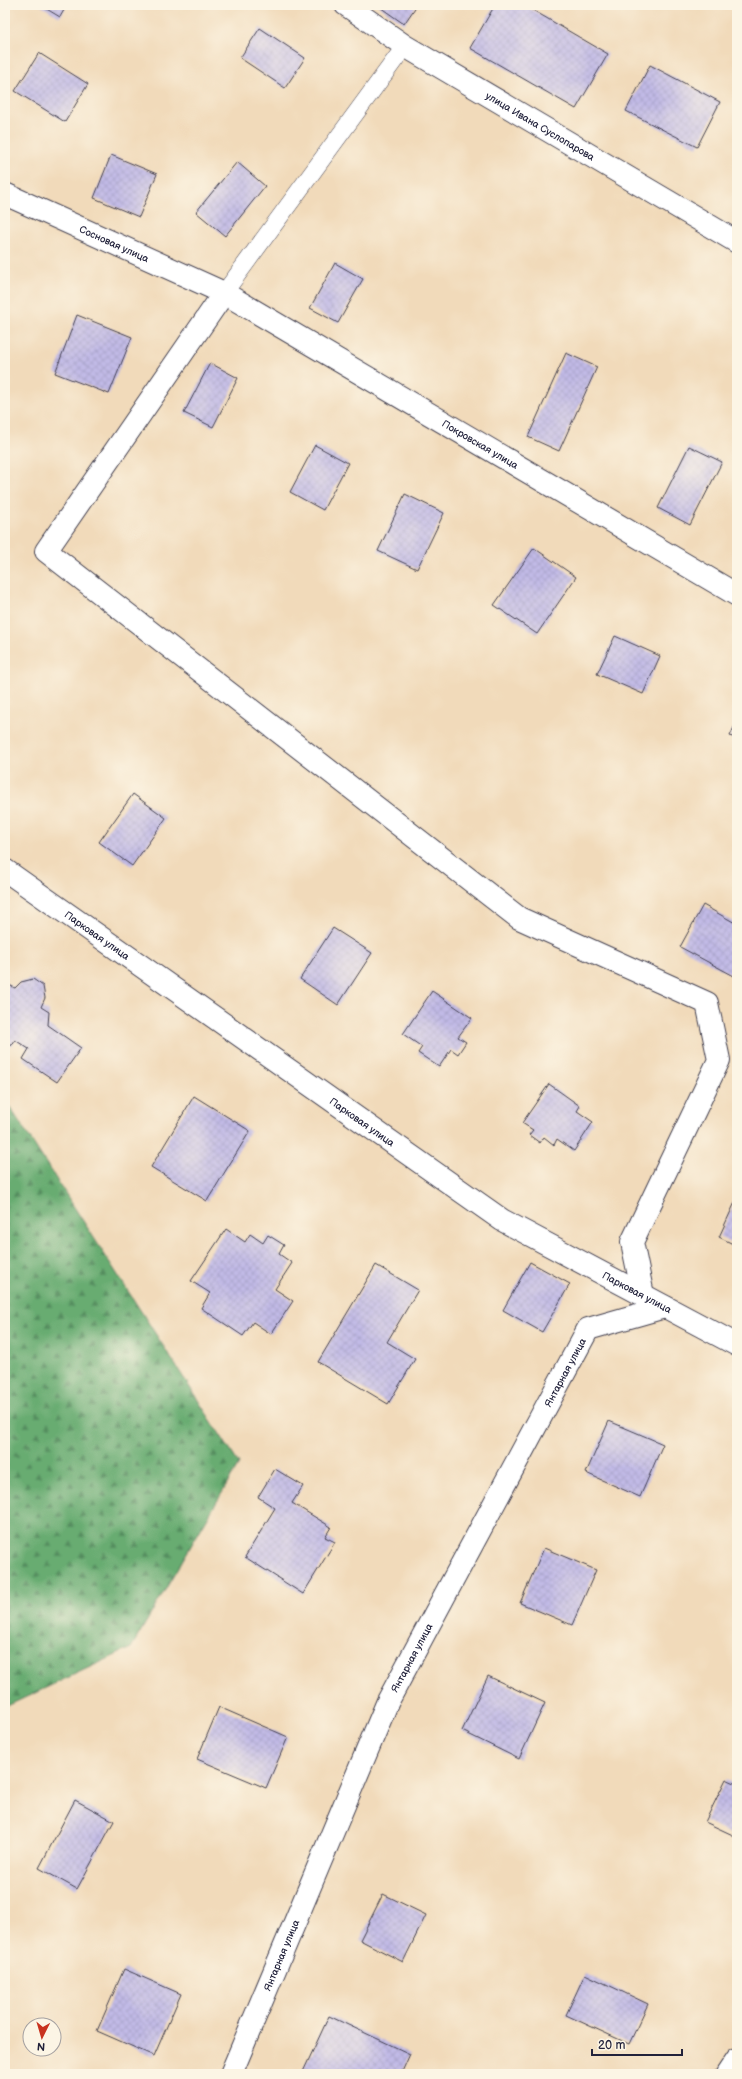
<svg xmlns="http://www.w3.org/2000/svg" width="742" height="2079" viewBox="0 0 742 2079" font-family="'Balsamiq Sans',sans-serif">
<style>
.forest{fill:url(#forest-firs);stroke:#446756}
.building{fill:url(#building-cross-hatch)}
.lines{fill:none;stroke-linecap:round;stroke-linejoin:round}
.lane-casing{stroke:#413e4e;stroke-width:18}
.street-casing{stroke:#413e4e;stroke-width:24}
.lane{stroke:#fff;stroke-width:17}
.street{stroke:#fff;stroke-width:22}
.labels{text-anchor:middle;stroke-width:3;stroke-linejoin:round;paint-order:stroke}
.street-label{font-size:10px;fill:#22223b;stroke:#fcf5e5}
</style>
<defs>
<pattern id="forest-firs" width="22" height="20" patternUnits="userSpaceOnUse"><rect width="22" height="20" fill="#67ac71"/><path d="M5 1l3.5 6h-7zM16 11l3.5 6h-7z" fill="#548c5e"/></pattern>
<pattern id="building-cross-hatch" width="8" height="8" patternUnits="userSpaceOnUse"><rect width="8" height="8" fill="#c1bae6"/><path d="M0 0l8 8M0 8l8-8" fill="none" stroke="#a6a0c6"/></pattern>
</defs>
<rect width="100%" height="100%" fill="#fcf5e5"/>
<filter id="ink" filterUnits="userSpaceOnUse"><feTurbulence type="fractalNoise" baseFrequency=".025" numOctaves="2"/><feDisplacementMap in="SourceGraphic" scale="8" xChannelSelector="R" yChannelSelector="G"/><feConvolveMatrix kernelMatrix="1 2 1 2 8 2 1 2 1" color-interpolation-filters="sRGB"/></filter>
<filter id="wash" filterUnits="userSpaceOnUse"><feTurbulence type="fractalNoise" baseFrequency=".012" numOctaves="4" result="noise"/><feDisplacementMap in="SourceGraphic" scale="16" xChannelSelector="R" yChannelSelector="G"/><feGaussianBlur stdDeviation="0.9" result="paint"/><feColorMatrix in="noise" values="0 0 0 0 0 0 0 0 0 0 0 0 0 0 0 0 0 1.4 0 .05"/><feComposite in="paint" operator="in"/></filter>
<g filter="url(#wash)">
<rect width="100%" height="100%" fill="#f1daba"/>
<polygon class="forest" points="5,1104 10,1107 239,1464 131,1648 5,1707"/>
<g id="blocks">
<g class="building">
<polygon points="40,5 67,5 60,17"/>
<polygon points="377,5 417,5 404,24"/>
<polygon points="495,5 524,5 608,54 576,109 470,48"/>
<polygon points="260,28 305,58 285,88 240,58"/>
<polygon points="39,53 88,84 65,122 15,91"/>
<polygon points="650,65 720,102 697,147 626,111"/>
<polygon points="111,155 157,174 139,217 94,198"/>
<polygon points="237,162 265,186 225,236 196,212"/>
<polygon points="335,263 363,279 338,323 310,308"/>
<polygon points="77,315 132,337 109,394 55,373"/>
<polygon points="566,353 597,367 559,451 528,437"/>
<polygon points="210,363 238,378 213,427 184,413"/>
<polygon points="315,445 348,463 323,510 290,492"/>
<polygon points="689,446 722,462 690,525 658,508"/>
<polygon points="405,494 444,513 417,569 378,551"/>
<polygon points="534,548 576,577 537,634 494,605"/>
<polygon points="615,636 660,656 643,694 597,674"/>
<polygon points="737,721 737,739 730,736"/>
<polygon points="133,794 166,818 132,866 99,842"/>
<polygon points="703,905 737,924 737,971 734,976 680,947"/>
<polygon points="333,928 372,953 338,1005 300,979"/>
<polygon points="33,979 43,986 45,998 41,1007 49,1012 48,1025 81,1048 57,1082 23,1059 29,1049 15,1040 12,1045 5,1047 5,983 15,988 21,982"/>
<polygon points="432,991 472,1018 458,1037 466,1042 458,1054 451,1049 439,1067 418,1053 422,1047 403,1034"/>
<polygon points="549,1084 580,1106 577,1111 593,1122 574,1151 557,1139 554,1145 544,1137 540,1143 529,1135 533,1130 522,1123"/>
<polygon points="194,1096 250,1131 207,1201 151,1167"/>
<polygon points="737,1198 737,1246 719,1237"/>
<polygon points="226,1229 245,1242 250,1234 263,1243 268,1235 284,1245 279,1254 292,1263 275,1289 293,1301 271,1334 253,1322 243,1336 201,1308 210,1293 191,1281"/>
<polygon points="530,1262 570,1284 542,1332 503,1310"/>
<polygon points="376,1265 418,1290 387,1342 415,1359 388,1404 318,1362"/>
<polygon points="609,1421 663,1444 640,1497 586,1473"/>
<polygon points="275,1469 303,1486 292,1503 331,1527 325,1537 335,1542 303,1594 245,1557 275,1508 258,1497"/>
<polygon points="544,1548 596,1570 572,1625 520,1603"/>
<polygon points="488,1676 545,1703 519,1759 462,1731"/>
<polygon points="219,1707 288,1737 266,1788 197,1759"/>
<polygon points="726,1779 737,1784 737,1837 705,1822"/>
<polygon points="75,1800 114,1821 77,1889 39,1868"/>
<polygon points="383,1894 426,1915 403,1962 360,1940"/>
<polygon points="124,1969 181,1994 154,2056 97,2031"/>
<polygon points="585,1974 648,2004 629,2044 566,2015"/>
<polygon points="329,2016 410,2054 401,2074 302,2074"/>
</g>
</g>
</g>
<g filter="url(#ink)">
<use href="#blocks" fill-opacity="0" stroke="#413e4e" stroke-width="1"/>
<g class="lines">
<defs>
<polyline id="lane" points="224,293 405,46"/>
<g id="street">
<path id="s1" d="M346,5L405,46L737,242"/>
<path id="s2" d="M5,194L224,293L737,595"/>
<polyline points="224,293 46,551 519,918 707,1003 719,1060 632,1242 643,1295"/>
<path id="s3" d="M5,870L502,1220L737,1345"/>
<path id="s4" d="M231,2074L388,1701L588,1329L665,1307"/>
<polyline points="727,2074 737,2059"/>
</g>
</defs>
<use href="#lane" class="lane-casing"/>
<use href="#street" class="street-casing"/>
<use href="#lane" class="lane"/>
<use href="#street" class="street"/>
</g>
</g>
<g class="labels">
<g class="street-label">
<text dy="4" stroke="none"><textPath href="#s1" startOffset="229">улица Ивана Суслопарова</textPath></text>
<text dy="4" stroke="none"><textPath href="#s2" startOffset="120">Сосновая улица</textPath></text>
<text dy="4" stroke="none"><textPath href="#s2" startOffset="538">Покровская улица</textPath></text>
<text dy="4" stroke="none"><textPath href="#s3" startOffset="113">Парковая улица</textPath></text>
<text dy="4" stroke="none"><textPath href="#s3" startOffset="437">Парковая улица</textPath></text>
<text dy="4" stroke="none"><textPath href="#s3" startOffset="761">Парковая улица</textPath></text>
<text dy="4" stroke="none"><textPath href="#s4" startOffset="778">Янтарная улица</textPath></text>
<text dy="4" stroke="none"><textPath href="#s4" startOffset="454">Янтарная улица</textPath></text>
<text dy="4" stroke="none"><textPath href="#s4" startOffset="129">Янтарная улица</textPath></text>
</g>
</g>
<rect width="742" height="2079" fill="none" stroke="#fcf5e5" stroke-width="20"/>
<g transform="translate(42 2037) rotate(185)"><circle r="19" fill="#fcf5e5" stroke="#a5a1a1"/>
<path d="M0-3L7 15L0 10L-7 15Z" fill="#c8321e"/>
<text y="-6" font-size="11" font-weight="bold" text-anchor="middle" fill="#22223b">N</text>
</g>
<path d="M592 2049v6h90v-6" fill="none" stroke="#22223b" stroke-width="2"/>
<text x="598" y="2049" font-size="12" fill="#22223b" stroke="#fcf5e5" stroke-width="3" paint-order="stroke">20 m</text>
</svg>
